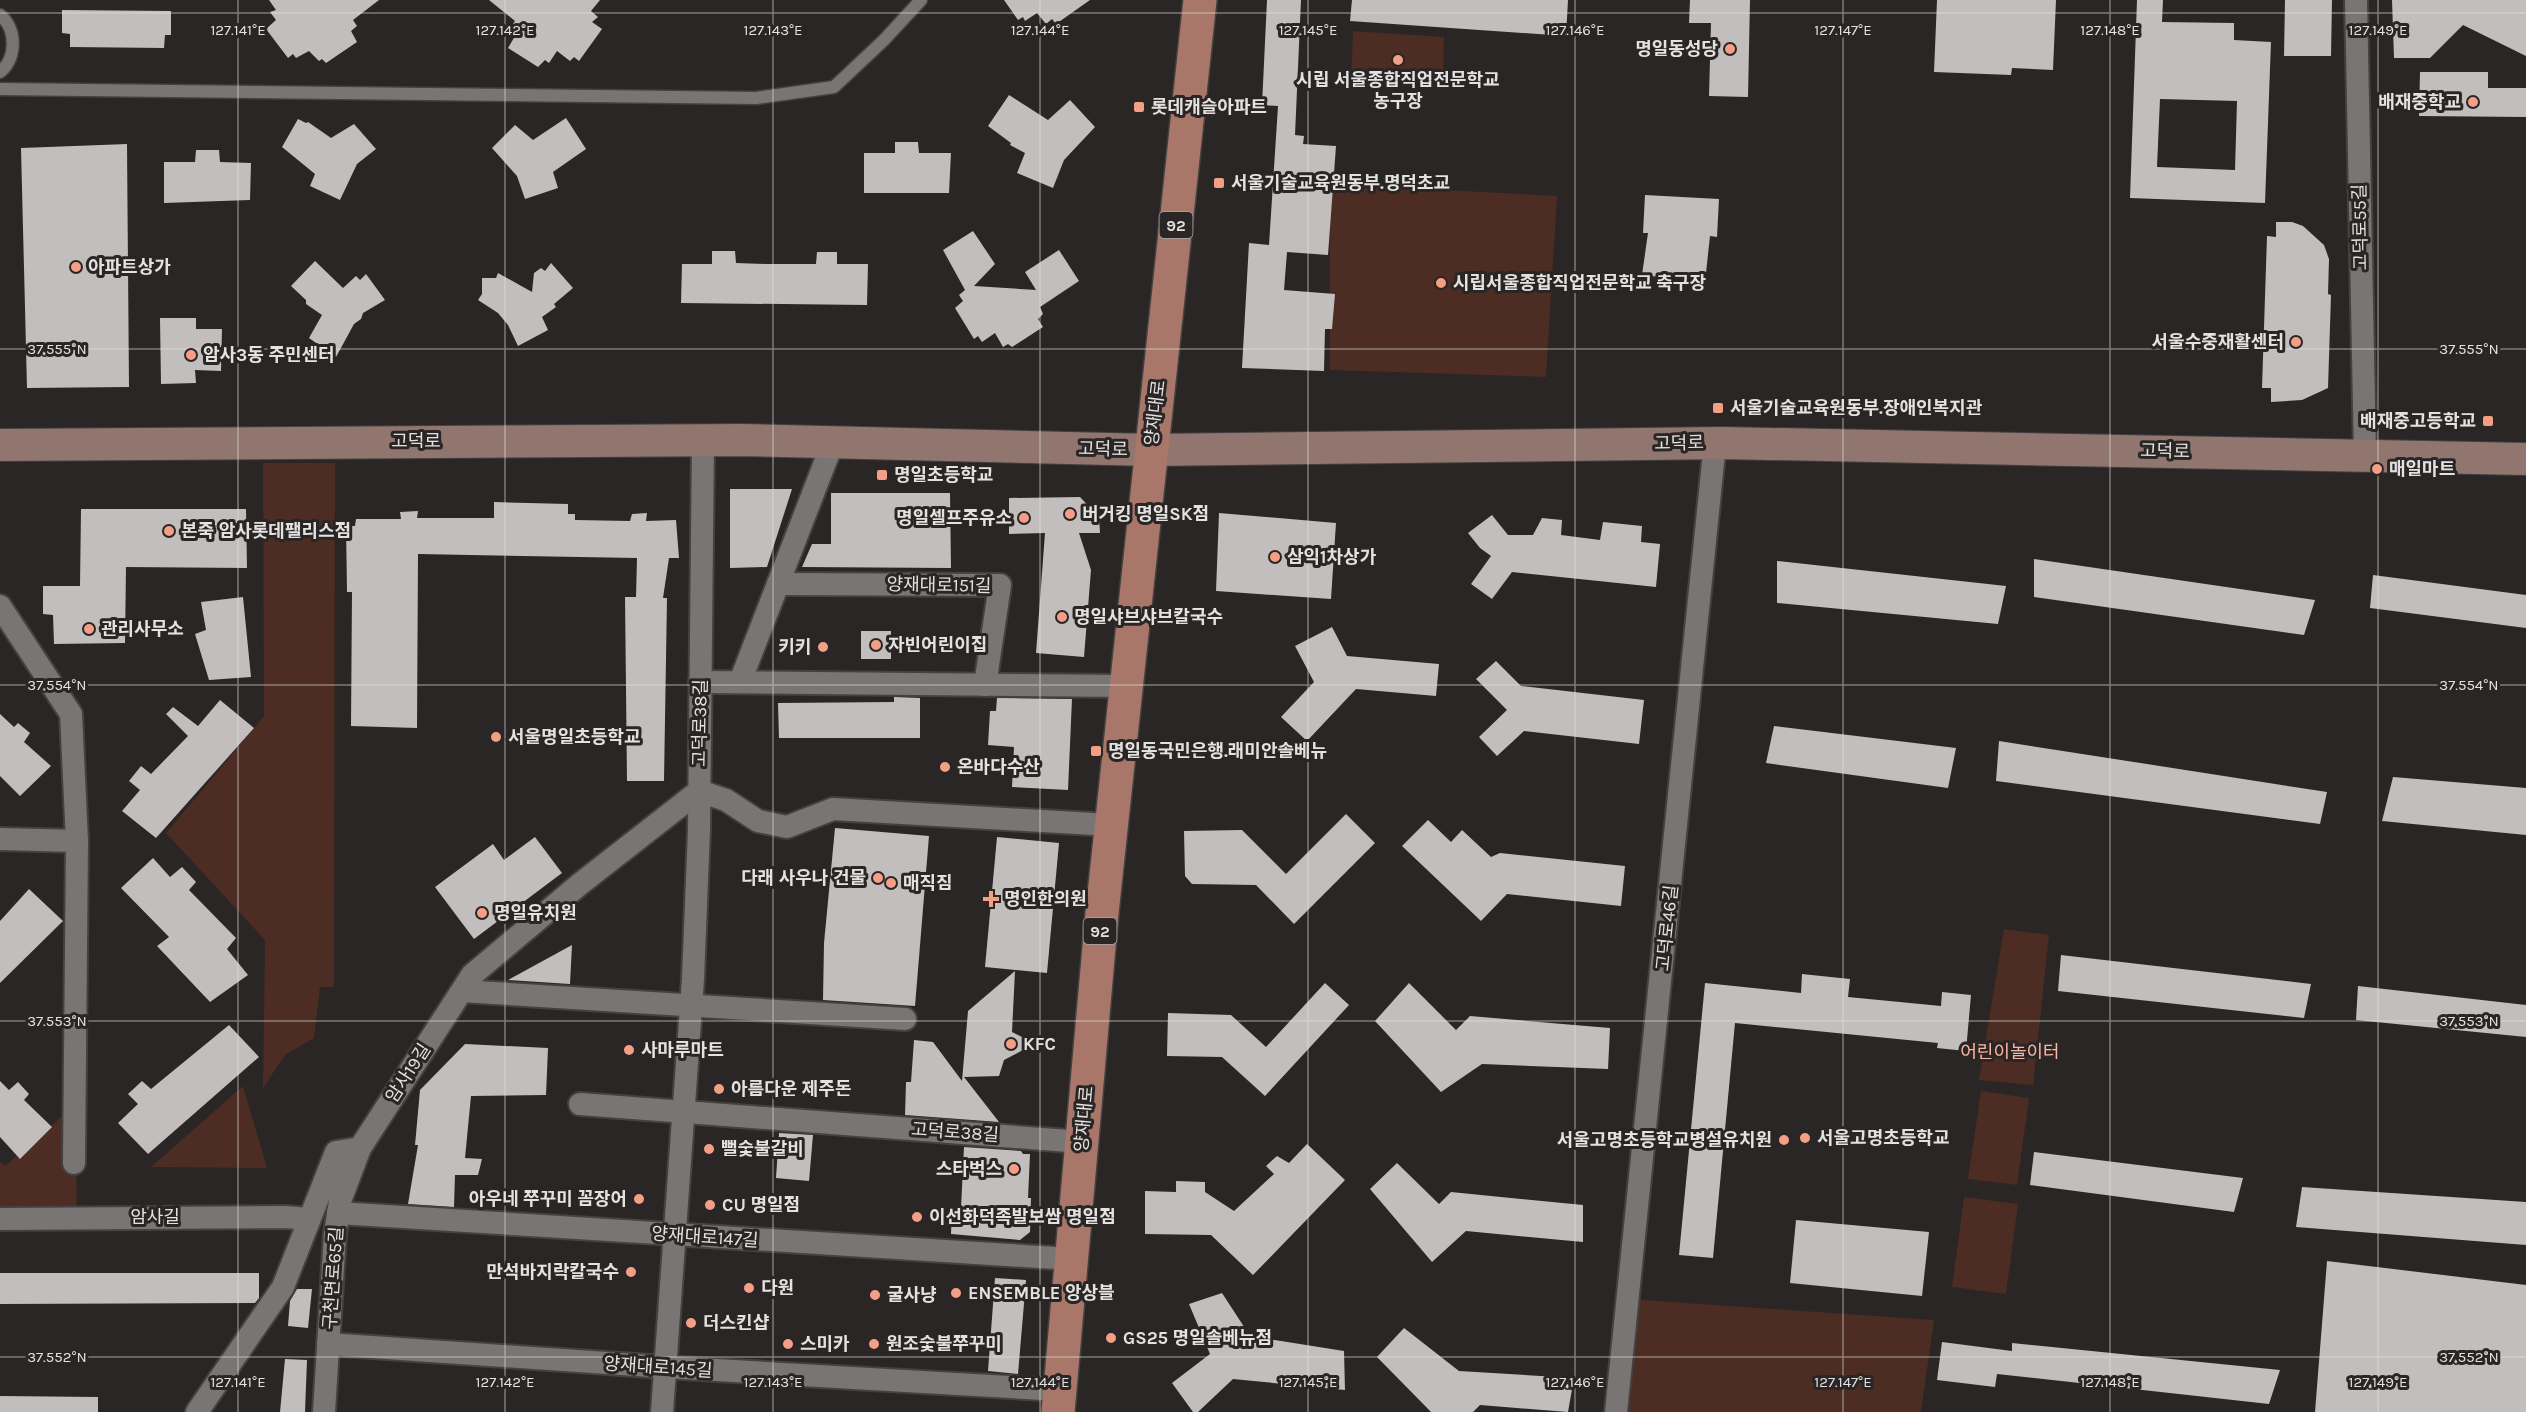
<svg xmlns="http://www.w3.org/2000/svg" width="2526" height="1412" viewBox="0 0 2526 1412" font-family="Karla,'Noto Sans KR',sans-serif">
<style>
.green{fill:#4c2c23}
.building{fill:#c2bebd;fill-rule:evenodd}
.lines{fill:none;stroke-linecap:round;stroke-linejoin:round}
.lane-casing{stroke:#444141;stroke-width:15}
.street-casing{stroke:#444141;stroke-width:26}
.secondary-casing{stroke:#444141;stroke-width:34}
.primary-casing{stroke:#444141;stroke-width:36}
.lane{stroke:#797574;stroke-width:12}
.street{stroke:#797574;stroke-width:22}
.secondary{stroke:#90766f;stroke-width:32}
.primary{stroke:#a8776a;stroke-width:33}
.ticks{fill:none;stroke:#e4e1e1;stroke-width:1.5;stroke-opacity:0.45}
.poi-dot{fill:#f49e86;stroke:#292625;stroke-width:2}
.labels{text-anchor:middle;stroke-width:6;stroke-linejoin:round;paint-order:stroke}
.shield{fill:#292625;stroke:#aca9a9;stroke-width:1.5}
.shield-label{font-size:16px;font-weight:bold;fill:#e4e1e1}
.poi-label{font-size:18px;font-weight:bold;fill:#e4e1e1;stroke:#292625;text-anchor:start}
.street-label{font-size:18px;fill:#e4e1e1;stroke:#292625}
.park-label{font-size:18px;fill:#fcb5a2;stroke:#292625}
.ticks-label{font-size:15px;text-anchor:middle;fill:#e4e1e1;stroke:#292625;stroke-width:6;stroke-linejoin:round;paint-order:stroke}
</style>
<rect width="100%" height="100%" fill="#292625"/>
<g class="green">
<polygon points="1353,31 1444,37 1443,89 1351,83"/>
<polygon points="1330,184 1557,196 1546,377 1330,370"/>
<polygon points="263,463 335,463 334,987 320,987 314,1038 285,1055 263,1088 265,940 166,833 264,716"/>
<polygon points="2004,929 2049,935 2033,1085 1979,1080"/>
<polygon points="243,1086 267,1168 151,1167"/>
<polygon points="1981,1091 2029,1098 2017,1185 1968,1179"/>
<polygon points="75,1105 77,1217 0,1219 0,1162 5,1166"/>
<polygon points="1964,1197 2018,1204 2006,1294 1952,1287"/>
<polygon points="1628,1299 1934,1320 1921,1412 1616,1412"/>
</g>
<g class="building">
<polygon points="269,0 379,0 353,20 357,26 351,31 357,42 326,63 322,59 319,61 309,51 296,58 293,54 288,58 266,29 276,20 270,12 276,10"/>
<polygon points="489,0 600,0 591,11 598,17 592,22 602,29 579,61 574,57 570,61 557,51 549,63 545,60 538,67 508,48 518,31 510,28 515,21"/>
<polygon points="1004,0 1090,0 1056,24 1052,19 1046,24 1037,13 1025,21 1023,17 1018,20"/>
<polygon points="1267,0 1301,0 1295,135 1304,136 1303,144 1336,146 1328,255 1287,252 1284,290 1335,294 1332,329 1325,329 1324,371 1242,368 1249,243 1269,245 1278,106 1262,105"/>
<polygon points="1352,0 1568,0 1566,36 1350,21"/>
<polygon points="1690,0 1750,0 1748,97 1709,96 1711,23 1689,23"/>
<polygon points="1937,0 2056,0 2053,70 2012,68 2011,75 1934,72"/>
<path d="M2137,0H2163L2162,22L2234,23V40L2271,42L2265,203L2130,198ZM2160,99L2237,101L2235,170L2157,167Z"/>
<polygon points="2285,0 2332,0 2331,56 2284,56"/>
<polygon points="2392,0 2526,0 2526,56 2463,25 2430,58 2394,58"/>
<polygon points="62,10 171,11 171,35 165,35 164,48 70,47 70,34 62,33"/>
<polygon points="2420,72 2488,72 2488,88 2526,88 2526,117 2419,116"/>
<polygon points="1009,95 1048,120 1070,100 1095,127 1064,160 1053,188 1017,173 1025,153 1010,145 1011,143 988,126"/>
<polygon points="566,118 586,149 553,172 558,188 525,199 517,176 492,148 515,125 533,140"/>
<polygon points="298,119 306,123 308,122 331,138 354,124 376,149 357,164 340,200 310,186 315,174 282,147"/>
<polygon points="895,142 918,142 919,153 951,153 949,193 864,193 864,153 895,153"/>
<polygon points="127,144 129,387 27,388 21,148"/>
<polygon points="196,150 219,150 220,162 251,163 250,200 164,203 164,162 195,162"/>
<polygon points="1645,195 1719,199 1717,237 1710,236 1705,282 1642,275 1648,233 1643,233"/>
<polygon points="2276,222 2292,222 2303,226 2324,245 2329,259 2328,294 2331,295 2328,388 2302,400 2271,402 2271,388 2262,388 2267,236 2276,237"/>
<polygon points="973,231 995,264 974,286 1036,290 1025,272 1059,250 1079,281 1040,307 1043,314 1038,319 1043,327 1012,347 1008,344 1003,347 995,333 982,342 978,336 974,339 955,308 963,301 959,295 965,290 943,250"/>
<polygon points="712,251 735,251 736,263 766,264 816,264 817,252 837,252 837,264 868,264 867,305 681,303 682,264 712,264"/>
<polygon points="315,261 343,288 356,276 360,280 366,274 385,300 363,313 361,319 354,324 336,357 309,338 322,315 306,304 306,300 291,286"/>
<polygon points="551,263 573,288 554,304 556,307 542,317 548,330 518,346 508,325 498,313 478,300 482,294 482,278 496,278 498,273 532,292 534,273 541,268 545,271"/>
<polygon points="160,318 196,318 196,329 222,329 221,371 195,370 196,383 161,384"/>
<polygon points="730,489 792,489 767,567 730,568"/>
<polygon points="831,493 950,493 951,568 802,567 812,544 831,544"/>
<polygon points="1080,497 1099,517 1100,533 1079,533 1091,570 1084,657 1036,653 1045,533 1009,534 1009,498"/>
<polygon points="494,502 568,504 568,514 575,514 575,520 630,521 632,514 647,513 646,521 676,520 679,558 669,558 663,598 667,598 664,781 627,781 625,597 636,597 637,558 418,554 417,728 351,726 352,592 347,592 346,526 355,526 356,519 401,519 400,512 418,511 417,518 494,518"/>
<polygon points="81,509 246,509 247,568 126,567 125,643 54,644 53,615 43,614 43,586 80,586"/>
<polygon points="1219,513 1336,523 1331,599 1216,591"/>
<polygon points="1492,515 1508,535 1533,535 1542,518 1562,520 1561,535 1600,540 1603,522 1642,526 1641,542 1660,544 1656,587 1512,572 1492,599 1471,584 1491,556 1480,548 1468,533"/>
<polygon points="2034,559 2315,600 2304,635 2034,597"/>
<polygon points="1777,561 2006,586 1998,624 1777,603"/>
<polygon points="2373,575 2526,595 2526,628 2370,608"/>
<polygon points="243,597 251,677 209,680 195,634 206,630 201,602"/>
<polygon points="1332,627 1347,656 1439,664 1436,696 1356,689 1307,741 1281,717 1314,682 1295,646"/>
<rect x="861" y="631" width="30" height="28"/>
<polygon points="1496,661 1521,686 1644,700 1639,744 1524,731 1497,756 1479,737 1507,710 1476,679"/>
<polygon points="894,697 920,698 920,738 779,738 778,703 894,702"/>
<polygon points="997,698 1072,699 1068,790 1012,787 1014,747 988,745 990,711 996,711"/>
<polygon points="220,700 254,728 156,838 122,811 140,790 129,781 141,766 151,774 188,736 166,714 173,707 198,726"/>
<polygon points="0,714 14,727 18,723 30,733 24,742 51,766 20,796 0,776"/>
<polygon points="1774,726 1956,748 1948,788 1766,763"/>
<polygon points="1999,741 2327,792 2320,824 1996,781"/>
<polygon points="2393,777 2526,788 2526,835 2382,821"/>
<polygon points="1346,814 1375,843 1294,924 1256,885 1192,884 1185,876 1184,831 1242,830 1286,874"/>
<polygon points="1428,820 1451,842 1462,830 1491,857 1500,853 1625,866 1621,906 1507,894 1481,921 1402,846"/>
<polygon points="835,828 929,836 915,1006 823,1000 824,943"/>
<polygon points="535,837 562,873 474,939 435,887 493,844 504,860"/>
<polygon points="997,837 1059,843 1047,973 985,967"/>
<polygon points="153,858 170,877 182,867 196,882 189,890 236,938 227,949 248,975 210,1002 157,946 169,937 121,888"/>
<polygon points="29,889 63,921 0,983 0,921"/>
<polygon points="572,945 570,984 508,980"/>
<polygon points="2061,955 2311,984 2304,1018 2058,991"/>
<polygon points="1015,971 1012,1032 1024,1038 1023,1050 1004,1060 999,1076 964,1077 999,1122 905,1115 906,1082 911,1082 914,1040 933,1042 962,1081 968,1011"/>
<polygon points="1802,974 1850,979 1848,997 1941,1006 1942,992 1971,995 1966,1051 1937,1048 1938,1043 1735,1023 1713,1258 1679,1255 1705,983 1801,993"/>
<polygon points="1325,983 1349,1005 1265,1096 1222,1057 1167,1056 1168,1013 1231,1015 1266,1047"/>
<polygon points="1409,983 1456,1030 1470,1016 1610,1028 1608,1069 1482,1064 1441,1092 1375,1021"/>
<polygon points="2358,986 2526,1005 2526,1037 2356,1020"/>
<polygon points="229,1025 259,1057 148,1154 118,1123 138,1104 128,1094 142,1081 151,1089"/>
<polygon points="465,1044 548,1048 546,1095 471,1096 465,1158 482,1159 478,1175 455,1175 454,1207 408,1204 418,1145 415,1145 420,1090"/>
<polygon points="0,1081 9,1090 18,1082 29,1094 24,1100 52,1127 20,1159 0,1137"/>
<polygon points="779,1133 813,1135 809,1181 776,1178"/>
<polygon points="1307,1144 1345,1180 1253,1275 1211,1235 1145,1234 1145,1191 1176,1192 1176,1181 1205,1182 1205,1192 1234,1211 1274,1174 1266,1166 1277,1156 1289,1163"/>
<polygon points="964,1147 1021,1151 1023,1154 1030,1154 1028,1198 1031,1198 1030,1232 1020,1240 951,1234 952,1208 961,1208"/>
<polygon points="2034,1152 2243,1178 2234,1212 2030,1185"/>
<polygon points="1397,1163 1439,1204 1451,1192 1583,1205 1583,1242 1466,1231 1432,1262 1370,1189"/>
<polygon points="2302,1187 2526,1202 2526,1245 2296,1227"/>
<polygon points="1796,1220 1929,1232 1922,1296 1790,1283"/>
<polygon points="2327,1261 2526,1285 2526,1412 2315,1412"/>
<polygon points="0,1273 259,1273 259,1298 255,1303 0,1304"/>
<polygon points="995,1278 1026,1280 1018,1374 988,1371"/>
<polygon points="297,1289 312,1289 308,1328 288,1326 290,1301"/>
<polygon points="1222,1293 1250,1336 1344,1351 1345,1390 1233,1379 1198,1412 1193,1412 1172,1383 1210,1354 1189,1304"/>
<polygon points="1404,1328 1459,1371 1574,1378 1568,1412 1480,1405 1473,1412 1431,1412 1377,1357"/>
<polygon points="1942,1342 2012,1351 2012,1343 2280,1370 2269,1404 1997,1374 1995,1387 1937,1380"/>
<polygon points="285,1359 307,1360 305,1412 280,1412"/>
<polygon points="0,1396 98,1397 98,1412 0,1412"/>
</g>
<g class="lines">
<defs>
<g id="lane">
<path d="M0,15C17,28 17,59 0,72"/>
<polyline points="0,89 756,98 834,87 884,40 921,0"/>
</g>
<g id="street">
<polyline points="2356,0 2365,455"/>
<polyline points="778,584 1000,585 985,685"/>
<polyline points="0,606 71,714 77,841 0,839"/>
<polyline points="700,682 1126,686"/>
<polyline points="740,682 833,442"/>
<polyline points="462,991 905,1019"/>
<polyline points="580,1104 1082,1142"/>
<polyline points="74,1163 77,841"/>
<polyline points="338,1213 1072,1259"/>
<polyline points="0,1219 285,1217 309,1219"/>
<polyline points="328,1344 665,1367 1060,1390"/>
<polyline points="197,1412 283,1287 336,1152 360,1148"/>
<polyline points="324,1412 335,1234 340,1201 360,1148 472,975 580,884 699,791 726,800 758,821 787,827 833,809 1111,825"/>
<polyline points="662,1412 693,979 699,830 703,440"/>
<polyline points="1616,1412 1715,443"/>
</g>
<polyline id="secondary" points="0,445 741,440 1151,450 1722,443 2526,459"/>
<polyline id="primary" points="1058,1412 1102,913 1200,0"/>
</defs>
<use href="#lane" class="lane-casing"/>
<use href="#street" class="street-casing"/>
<use href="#secondary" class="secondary-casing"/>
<use href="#primary" class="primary-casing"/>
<use href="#lane" class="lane"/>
<use href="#street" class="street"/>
<use href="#secondary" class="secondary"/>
<use href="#primary" class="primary"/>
</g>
<path class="ticks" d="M238,0V1412M505,0V1412M773,0V1412M1040,0V1412M1308,0V1412M1575,0V1412M1843,0V1412M2110,0V1412M2378,0V1412M0,13H2526M0,349H2526M0,685H2526M0,1021H2526M0,1357H2526"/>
<g class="poi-dot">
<circle cx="1730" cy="49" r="6"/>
<circle cx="1398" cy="60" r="6"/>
<circle cx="2473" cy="102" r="6"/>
<rect x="1133" y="101" width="12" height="12" rx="3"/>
<rect x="1213" y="177" width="12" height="12" rx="3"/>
<circle cx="76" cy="267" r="6"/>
<circle cx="1441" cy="283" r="6"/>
<circle cx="2296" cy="342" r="6"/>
<circle cx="191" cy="355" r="6"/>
<rect x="1712" y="402" width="12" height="12" rx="3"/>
<rect x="2482" y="415" width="12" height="12" rx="3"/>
<circle cx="2377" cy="469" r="6"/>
<rect x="876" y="469" width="12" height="12" rx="3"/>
<circle cx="1070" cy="514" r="6"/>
<circle cx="1024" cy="518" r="6"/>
<circle cx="169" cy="531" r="6"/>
<circle cx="1275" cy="557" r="6"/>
<circle cx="1062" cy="617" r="6"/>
<circle cx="89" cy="629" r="6"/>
<circle cx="876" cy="645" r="6"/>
<circle cx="823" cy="647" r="6"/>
<circle cx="496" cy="737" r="6"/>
<rect x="1090" y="745" width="12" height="12" rx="3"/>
<circle cx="945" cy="767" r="6"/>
<circle cx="878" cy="878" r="6"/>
<circle cx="891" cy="883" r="6"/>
<path d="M988 890h6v6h6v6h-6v6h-6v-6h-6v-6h6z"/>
<circle cx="482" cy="913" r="6"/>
<circle cx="1011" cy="1044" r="6"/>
<circle cx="629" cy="1050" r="6"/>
<circle cx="719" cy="1089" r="6"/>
<circle cx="1805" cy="1138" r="6"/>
<circle cx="1784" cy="1140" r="6"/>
<circle cx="709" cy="1149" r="6"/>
<circle cx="1014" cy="1169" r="6"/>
<circle cx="639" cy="1199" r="6"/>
<circle cx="710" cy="1205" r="6"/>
<circle cx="917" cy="1217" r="6"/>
<circle cx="631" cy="1272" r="6"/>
<circle cx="749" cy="1288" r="6"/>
<circle cx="956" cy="1293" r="6"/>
<circle cx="875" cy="1295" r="6"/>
<circle cx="691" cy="1323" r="6"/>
<circle cx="1111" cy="1338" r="6"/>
<circle cx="788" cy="1344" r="6"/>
<circle cx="874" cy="1344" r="6"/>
</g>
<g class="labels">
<g class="shield">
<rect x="1159.5" y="212" width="33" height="26" rx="4.5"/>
<rect x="1083.5" y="918" width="33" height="26" rx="4.5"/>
</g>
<g class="shield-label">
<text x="1176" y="231">92</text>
<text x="1100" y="937">92</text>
</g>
<g class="poi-label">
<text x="1718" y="55" text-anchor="end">명일동성당</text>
<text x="1398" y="86" text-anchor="middle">시립 서울종합직업전문학교<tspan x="1398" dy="21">농구장</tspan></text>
<text x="2461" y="108" text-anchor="end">배재중학교</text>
<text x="1151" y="113">롯데캐슬아파트</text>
<text x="1231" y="189">서울기술교육원동부.명덕초교</text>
<text x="88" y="273">아파트상가</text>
<text x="1453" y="289">시립서울종합직업전문학교 축구장</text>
<text x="2284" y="348" text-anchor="end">서울수중재활센터</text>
<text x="203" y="361">암사3동 주민센터</text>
<text x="1730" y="414">서울기술교육원동부.장애인복지관</text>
<text x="2476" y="427" text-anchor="end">배재중고등학교</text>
<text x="2389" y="475">매일마트</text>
<text x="894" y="481">명일초등학교</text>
<text x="1082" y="520">버거킹 명일SK점</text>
<text x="1012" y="524" text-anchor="end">명일셀프주유소</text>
<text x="181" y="537">본죽 암사롯데팰리스점</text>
<text x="1287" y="563">삼익1차상가</text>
<text x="1074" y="623">명일샤브샤브칼국수</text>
<text x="101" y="635">관리사무소</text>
<text x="888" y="651">자빈어린이집</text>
<text x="811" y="653" text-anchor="end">키키</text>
<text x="508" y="743">서울명일초등학교</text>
<text x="1108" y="757">명일동국민은행.래미안솔베뉴</text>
<text x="957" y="773">온바다수산</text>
<text x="866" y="884" text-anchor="end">다래 사우나 건물</text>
<text x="903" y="889">매직짐</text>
<text x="1004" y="905">명인한의원</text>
<text x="494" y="919">명일유치원</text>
<text x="1023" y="1050">KFC</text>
<text x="641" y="1056">사마루마트</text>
<text x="731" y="1095">아름다운 제주돈</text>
<text x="1817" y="1144">서울고명초등학교</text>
<text x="1772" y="1146" text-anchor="end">서울고명초등학교병설유치원</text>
<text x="721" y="1155">뻘숯불갈비</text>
<text x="1002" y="1175" text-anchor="end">스타벅스</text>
<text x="627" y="1205" text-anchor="end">아우네 쭈꾸미 꼼장어</text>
<text x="722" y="1211">CU 명일점</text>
<text x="929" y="1223">이선화덕족발보쌈 명일점</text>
<text x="619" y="1278" text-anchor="end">만석바지락칼국수</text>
<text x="761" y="1294">다원</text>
<text x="968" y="1299">ENSEMBLE 앙상블</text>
<text x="887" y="1301">굴사냥</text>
<text x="703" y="1329">더스킨샵</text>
<text x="1123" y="1344">GS25 명일솔베뉴점</text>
<text x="800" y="1350">스미카</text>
<text x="886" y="1350">원조숯불쭈꾸미</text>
</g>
<g class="street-label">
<text transform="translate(2360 227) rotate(-91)" y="6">고덕로55길</text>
<text transform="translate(1155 413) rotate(-83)" y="6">양재대로</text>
<text x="416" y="447">고덕로</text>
<text transform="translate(1679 443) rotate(-1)" y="6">고덕로</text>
<text transform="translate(1103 449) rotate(1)" y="6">고덕로</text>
<text transform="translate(2165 451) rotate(1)" y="6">고덕로</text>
<text transform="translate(939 585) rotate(1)" y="6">양재대로151길</text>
<text transform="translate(700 723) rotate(-89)" y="6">고덕로38길</text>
<text transform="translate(1667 928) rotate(-84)" y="6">고덕로46길</text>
<text transform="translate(408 1073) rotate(-57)" y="6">암사19길</text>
<text transform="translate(1084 1119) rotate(-85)" y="6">양재대로</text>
<text transform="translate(955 1132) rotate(4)" y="6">고덕로38길</text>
<text x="155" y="1223">암사길</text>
<text transform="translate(705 1237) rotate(4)" y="6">양재대로147길</text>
<text transform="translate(333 1278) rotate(-86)" y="6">구천면로65길</text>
<text transform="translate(658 1367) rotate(4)" y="6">양재대로145길</text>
</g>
<g class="park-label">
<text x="2010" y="1058">어린이놀이터</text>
</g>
</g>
<g class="ticks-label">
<text x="238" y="35">127.141°E</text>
<text x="505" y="35">127.142°E</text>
<text x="773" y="35">127.143°E</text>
<text x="1040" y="35">127.144°E</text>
<text x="1308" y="35">127.145°E</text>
<text x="1575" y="35">127.146°E</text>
<text x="1843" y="35">127.147°E</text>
<text x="2110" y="35">127.148°E</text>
<text x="2378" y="35">127.149°E</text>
<text x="57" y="354">37.555°N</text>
<text x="2469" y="354">37.555°N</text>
<text x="57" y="690">37.554°N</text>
<text x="2469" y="690">37.554°N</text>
<text x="57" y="1026">37.553°N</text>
<text x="2469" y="1026">37.553°N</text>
<text x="57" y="1362">37.552°N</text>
<text x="2469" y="1362">37.552°N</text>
<text x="238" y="1387">127.141°E</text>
<text x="505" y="1387">127.142°E</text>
<text x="773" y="1387">127.143°E</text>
<text x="1040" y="1387">127.144°E</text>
<text x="1308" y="1387">127.145°E</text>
<text x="1575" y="1387">127.146°E</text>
<text x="1843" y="1387">127.147°E</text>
<text x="2110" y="1387">127.148°E</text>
<text x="2378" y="1387">127.149°E</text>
</g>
</svg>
